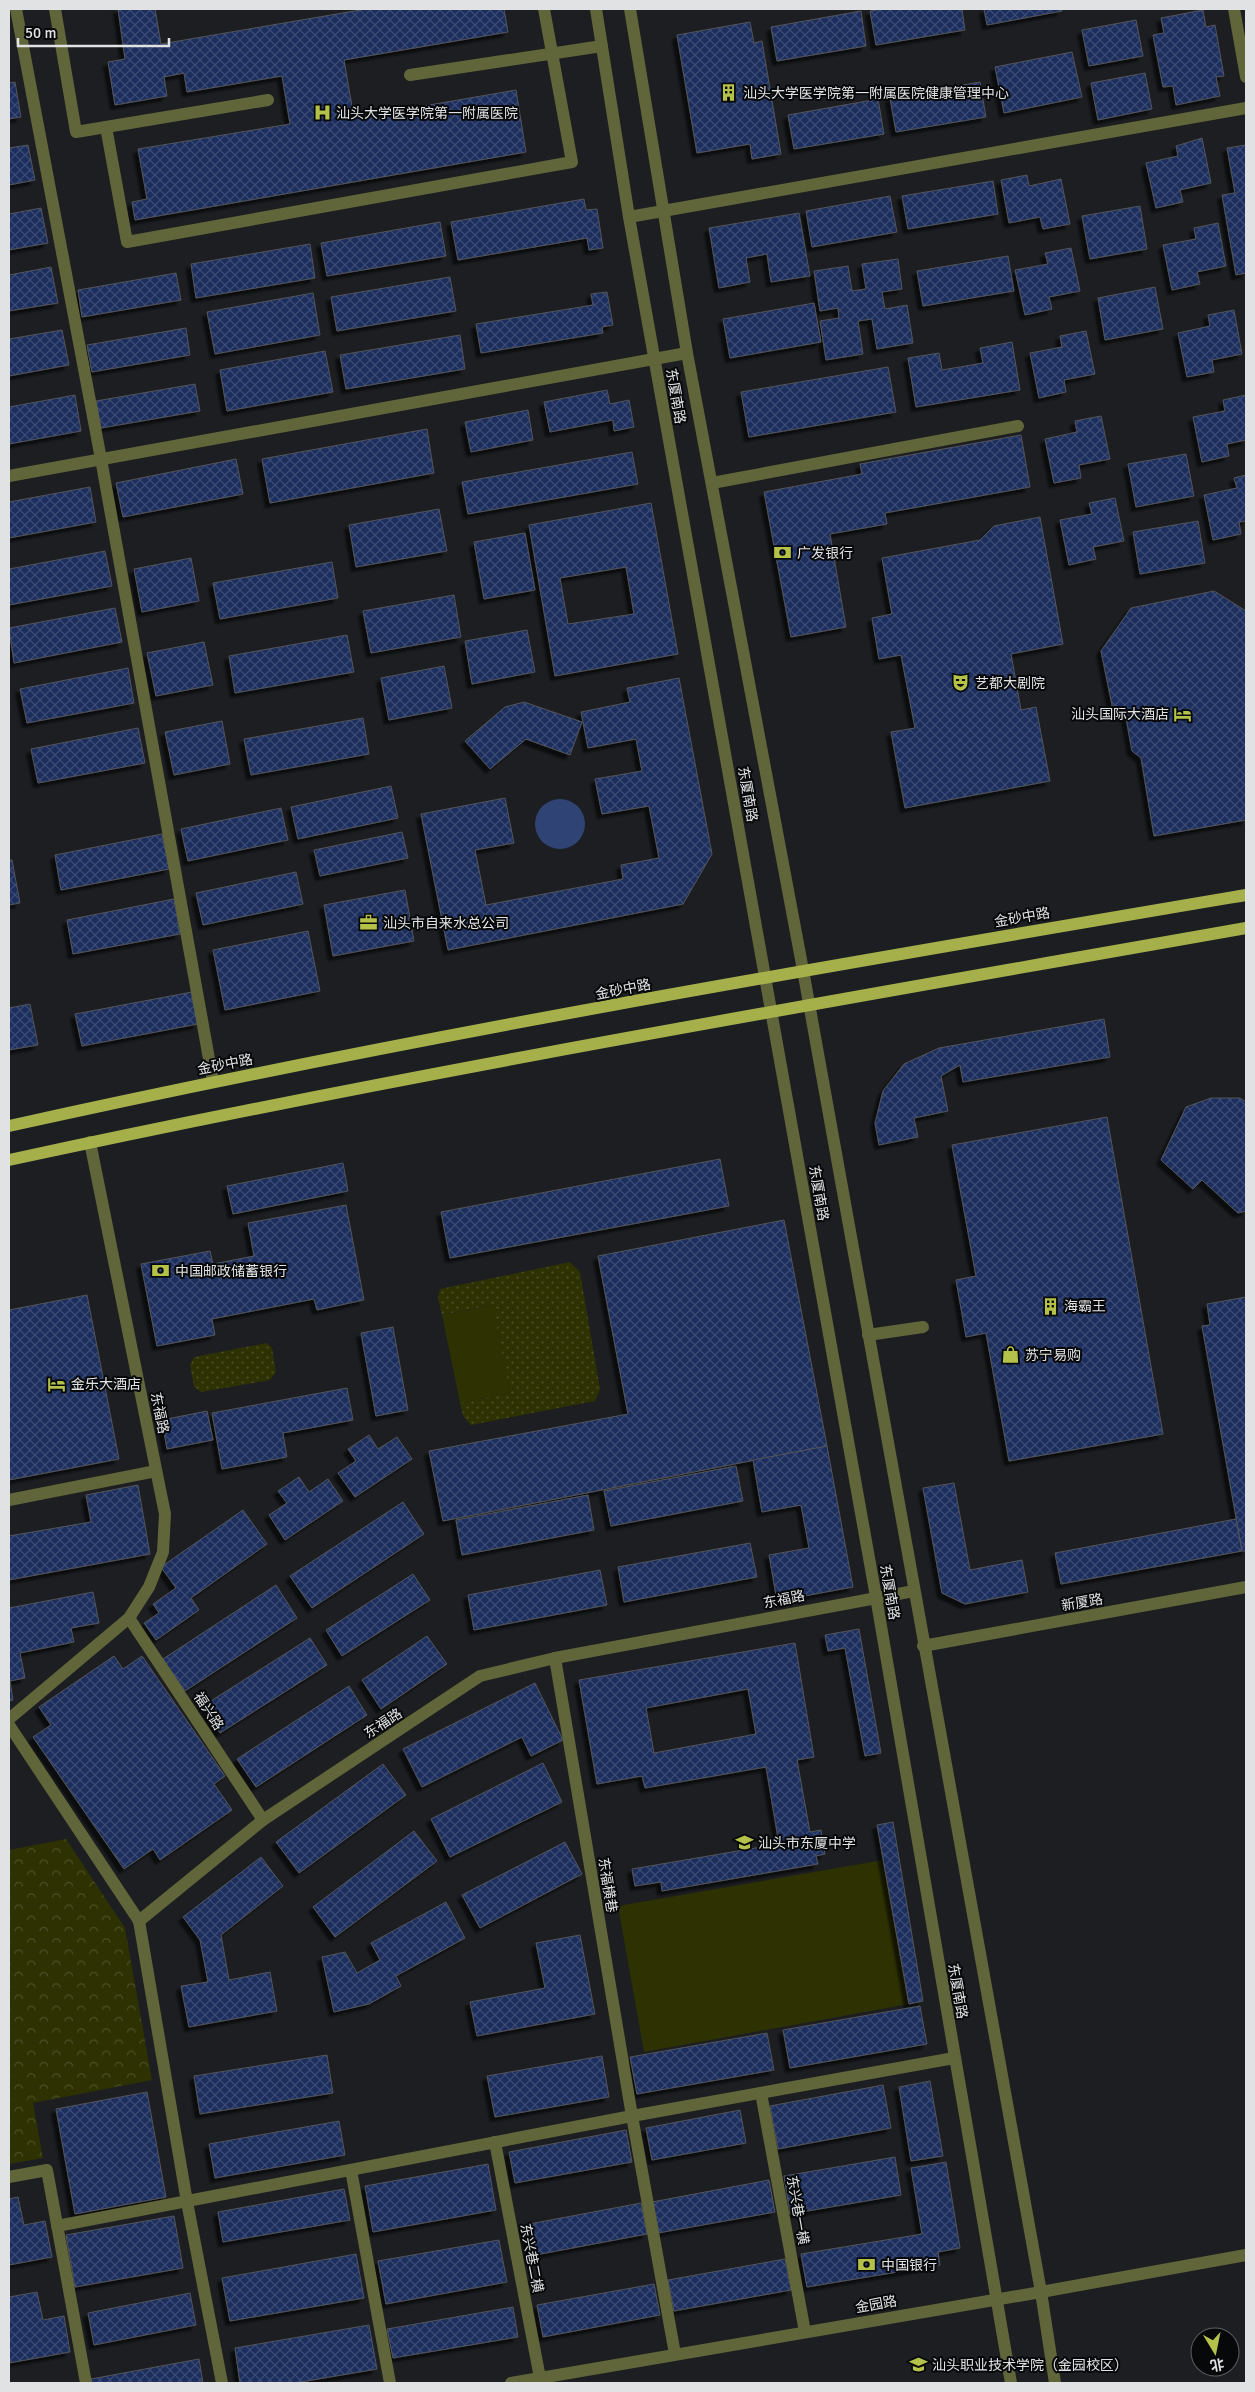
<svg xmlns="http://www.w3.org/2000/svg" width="1255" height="2392" viewBox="0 0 1255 2392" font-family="Signika,'Noto Sans SC',sans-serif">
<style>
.grass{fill:url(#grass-dots)}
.forest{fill:url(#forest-crowns)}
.garden{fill:#2e3202}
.water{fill:#2f4375}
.building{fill:url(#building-cross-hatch);stroke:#535559;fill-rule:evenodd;filter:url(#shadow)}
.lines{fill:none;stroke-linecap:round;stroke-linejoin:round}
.minor{stroke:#606639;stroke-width:12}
.major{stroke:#a5b04b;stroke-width:12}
.labels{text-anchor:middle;stroke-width:4;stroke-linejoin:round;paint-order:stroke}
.poi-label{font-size:14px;fill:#e1e2e4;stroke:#070809;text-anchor:start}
.street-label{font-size:14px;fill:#e1e2e4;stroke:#070809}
</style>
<defs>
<pattern id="grass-dots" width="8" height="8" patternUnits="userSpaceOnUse" patternTransform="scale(1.25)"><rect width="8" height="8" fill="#2e3202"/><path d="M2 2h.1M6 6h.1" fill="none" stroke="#4c4f27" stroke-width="1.8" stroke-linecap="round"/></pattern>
<pattern id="forest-crowns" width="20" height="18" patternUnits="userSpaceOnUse" patternTransform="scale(1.25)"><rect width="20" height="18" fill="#2e3202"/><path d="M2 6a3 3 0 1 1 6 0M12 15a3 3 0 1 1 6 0" fill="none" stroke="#4c4f27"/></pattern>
<pattern id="building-cross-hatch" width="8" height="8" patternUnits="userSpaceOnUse" patternTransform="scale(1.25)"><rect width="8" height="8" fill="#1b2d5d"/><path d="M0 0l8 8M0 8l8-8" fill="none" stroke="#3c4b74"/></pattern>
<filter id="shadow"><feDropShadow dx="-4.5" dy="4.5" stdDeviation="1" flood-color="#0009"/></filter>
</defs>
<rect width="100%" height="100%" fill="#1c1e21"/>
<g class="grass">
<polygon points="570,1262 580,1272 600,1389 595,1401 471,1425 463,1416 460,1403 510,1393 492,1305 442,1315 438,1298 440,1289"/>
<polygon points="267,1343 272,1348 276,1372 270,1380 201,1392 194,1387 190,1365 194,1357"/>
</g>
<polygon class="forest" points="66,1839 125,1928 152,2080 33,2103 43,2158 9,2164 9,1850"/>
<g class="garden">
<polygon points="493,1305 510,1393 460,1403 442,1315"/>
<polygon points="883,1860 909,2004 644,2052 618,1906"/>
</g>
<circle class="water" cx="560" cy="824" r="25"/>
<g class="building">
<polygon points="118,9 155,9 161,44 366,9 504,9 508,32 344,60 354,118 516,90 526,152 135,220 132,202 147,199 138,149 290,124 282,76 187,92 184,73 164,77 167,96 115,105 108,62 125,59"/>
<polygon points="883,9 962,9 965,30 876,45 870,11"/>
<polygon points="984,9 1061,9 1062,11 987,25"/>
<polygon points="1203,10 1206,27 1215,25 1224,76 1216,77 1220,96 1176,105 1173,86 1163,87 1153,35 1164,33 1161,18"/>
<polygon points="861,11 866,46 777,61 771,27"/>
<polygon points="1136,20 1143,56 1089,66 1082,30"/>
<polygon points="750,22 754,43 762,41 781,154 752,159 750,144 697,153 677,35"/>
<polygon points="1072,52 1082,97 1004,113 995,67"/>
<polygon points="1145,73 1152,109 1098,120 1091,83"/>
<polygon points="15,82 21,117 9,119 9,83"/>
<polygon points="980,82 986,117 896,132 890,98"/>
<polygon points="878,99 884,134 794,149 788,115"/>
<polygon points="1202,138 1211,183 1180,190 1183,202 1156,208 1146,163 1178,156 1176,146"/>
<polygon points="28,145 35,180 9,185 9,148"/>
<polygon points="1246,145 1246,273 1236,275 1222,195 1235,193 1227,148"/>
<polygon points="1027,175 1029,186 1061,179 1070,224 1043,229 1040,217 1009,223 1001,180"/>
<polygon points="993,181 998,214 908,229 902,196"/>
<polygon points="890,196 897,232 812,247 806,211"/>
<polygon points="584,199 586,210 597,209 603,248 589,250 587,238 458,260 451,222"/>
<polygon points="1140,206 1147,249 1090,259 1082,216"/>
<polygon points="41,208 48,243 9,250 9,214"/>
<polygon points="799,213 810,276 771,282 767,254 746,258 750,282 719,288 709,228"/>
<polygon points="440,222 446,256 327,276 321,243"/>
<polygon points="1218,223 1226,266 1197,272 1200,284 1172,290 1163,245 1196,239 1194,228"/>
<polygon points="310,244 315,278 196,298 191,264"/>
<polygon points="1071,248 1080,291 1049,297 1052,309 1025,315 1015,270 1048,264 1045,253"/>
<polygon points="1008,256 1014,291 923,306 917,271"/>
<polygon points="898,259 902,289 882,292 885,309 907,305 913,343 877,349 872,319 858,321 863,354 826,360 820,321 839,318 838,308 820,311 814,271 848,266 852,291 866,289 862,264"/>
<polygon points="51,267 58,303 9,311 9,275"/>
<polygon points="176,273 181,300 82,317 78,290"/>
<polygon points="450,277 456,311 337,331 331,297"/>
<polygon points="1155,287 1163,329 1105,340 1098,298"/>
<polygon points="607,292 613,325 602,327 603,333 481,353 476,324 593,305 591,294"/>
<polygon points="313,293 320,335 215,354 207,312"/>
<polygon points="814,303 821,342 730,358 723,319"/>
<polygon points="1234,310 1242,354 1212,360 1214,372 1187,377 1178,333 1210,326 1208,315"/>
<polygon points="186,328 190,355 92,372 87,345"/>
<polygon points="62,330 69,365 9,376 9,339"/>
<polygon points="1086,331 1095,374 1064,380 1066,392 1039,398 1030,353 1062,347 1060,336"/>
<polygon points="460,335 465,369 346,389 340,355"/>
<polygon points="1012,342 1020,390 916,407 908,358 939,353 942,370 983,363 980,348"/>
<polygon points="325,351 333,392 227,411 220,370"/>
<polygon points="888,367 896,412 749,437 741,392"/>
<polygon points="195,384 200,411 101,428 96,401"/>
<polygon points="607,390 610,404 629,400 634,427 614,431 613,420 550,432 544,402"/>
<polygon points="75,395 81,431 9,444 9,407"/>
<polygon points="1246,395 1246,440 1227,444 1229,456 1202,462 1193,417 1225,411 1223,400"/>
<polygon points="528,410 533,440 471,452 465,422"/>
<polygon points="1101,416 1110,459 1079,465 1081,478 1054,483 1045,439 1077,432 1075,421"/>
<polygon points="427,429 434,473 270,503 262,459"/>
<polygon points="1021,435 1030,487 885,513 887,524 830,534 846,627 791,637 764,492 862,474 860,464"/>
<polygon points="632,452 638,484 468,514 462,482"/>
<polygon points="1186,454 1194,496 1136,507 1128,464"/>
<polygon points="236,459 243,494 123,517 116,483"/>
<polygon points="1246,475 1246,521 1239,522 1241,534 1213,540 1204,495 1237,488 1234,478"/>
<polygon points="90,487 96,522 9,538 9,502"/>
<polygon points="1115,498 1124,541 1093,547 1096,559 1069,565 1060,520 1092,514 1089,503"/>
<path d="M651,503L678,654L555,676L529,525ZM626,567L634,614L568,624L560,578Z"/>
<polygon points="439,509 447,551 356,567 349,525"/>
<polygon points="1040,517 1063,644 1011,654 1021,710 1036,707 1050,781 905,808 891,732 915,728 901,655 879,659 872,618 892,614 882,558 980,540 994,526"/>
<polygon points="1198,521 1205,563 1140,574 1133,532"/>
<polygon points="525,533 535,590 484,599 474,542"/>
<polygon points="105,551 112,586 9,605 9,569"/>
<polygon points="191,558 199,601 142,612 134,569"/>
<polygon points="332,562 338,598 220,619 213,583"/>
<polygon points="1214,591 1246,611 1246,820 1154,836 1141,758 1132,751 1126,718 1113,710 1101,651 1131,608"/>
<polygon points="454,595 461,637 371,653 363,611"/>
<polygon points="115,608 122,642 14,663 9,628"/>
<polygon points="527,630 535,672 472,684 465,641"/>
<polygon points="347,635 354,672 235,693 229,656"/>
<polygon points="204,642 213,685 156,696 147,653"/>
<polygon points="444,666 452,708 389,720 381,678"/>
<polygon points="128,668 134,703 27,723 20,689"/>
<polygon points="679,678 712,854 683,904 448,950 421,814 505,798 514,843 475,850 486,905 623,879 621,865 659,858 649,806 602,814 595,779 642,771 636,739 588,748 581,712 630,702 627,688"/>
<polygon points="524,702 582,722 570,755 526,739 490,769 465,741 505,707"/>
<polygon points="363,718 369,754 251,775 244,739"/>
<polygon points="222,721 230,764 174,775 165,732"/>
<polygon points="138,728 145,763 38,783 31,749"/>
<polygon points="391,786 398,818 298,839 291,807"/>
<polygon points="281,808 288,840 188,861 181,829"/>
<polygon points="402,832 408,858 320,876 314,850"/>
<polygon points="162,834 169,869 61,890 55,855"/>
<polygon points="9,860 12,860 20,903 9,905"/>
<polygon points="296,872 303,904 203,925 196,893"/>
<polygon points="405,890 414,941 333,956 324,905"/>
<polygon points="174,899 180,934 73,954 67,920"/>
<polygon points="308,931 320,991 225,1010 213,950"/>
<polygon points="192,992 198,1024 82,1046 75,1014"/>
<polygon points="30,1004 38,1045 9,1050 9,1008"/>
<polygon points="1104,1019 1110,1057 963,1082 960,1065 941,1076 948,1111 914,1118 918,1137 879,1145 875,1123 883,1091 904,1064 939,1048"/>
<polygon points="1211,1098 1240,1098 1246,1102 1246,1211 1238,1213 1202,1180 1193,1189 1161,1160 1186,1107"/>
<polygon points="1107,1117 1163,1434 1009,1461 986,1333 966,1337 956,1280 976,1276 952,1145"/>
<polygon points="720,1159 729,1206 450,1258 441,1212"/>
<polygon points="343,1163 348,1191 233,1214 227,1186"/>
<polygon points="346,1205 364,1300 317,1310 314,1299 212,1319 215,1335 157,1346 141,1264 210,1251 213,1264 254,1256 248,1223"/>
<polygon points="784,1220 827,1446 443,1521 429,1451 628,1414 598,1256"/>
<polygon points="87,1295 119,1459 9,1480 9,1310"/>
<polygon points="1246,1297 1246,1551 1242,1551 1202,1326 1210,1325 1207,1304"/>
<polygon points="393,1327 408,1410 376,1416 361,1333"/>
<polygon points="347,1388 353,1420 283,1433 287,1457 222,1469 212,1413"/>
<polygon points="207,1411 213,1440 167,1449 162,1420"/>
<polygon points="369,1435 378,1449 397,1437 412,1459 355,1497 338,1473 356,1461 348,1449"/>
<polygon points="827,1446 853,1587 777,1601 769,1555 809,1548 801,1505 762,1512 753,1460"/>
<polygon points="736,1466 743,1501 611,1526 604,1491"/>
<polygon points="299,1477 309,1492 328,1479 343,1501 285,1540 269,1515 287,1503 278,1491"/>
<polygon points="954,1483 970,1570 1022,1560 1028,1592 965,1604 942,1593 923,1488"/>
<polygon points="138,1485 150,1554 9,1580 9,1536 91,1522 86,1495"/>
<polygon points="588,1495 594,1530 462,1555 456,1520"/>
<polygon points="403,1502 424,1534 312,1608 290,1576"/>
<polygon points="243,1510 267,1544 191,1598 199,1610 156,1640 144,1623 159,1613 153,1604 176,1588 161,1567"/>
<polygon points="1236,1519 1242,1551 1061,1584 1055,1553"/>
<polygon points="750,1543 757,1577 624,1602 618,1567"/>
<polygon points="600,1570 607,1605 474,1630 468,1595"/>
<polygon points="413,1574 430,1600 342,1656 326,1630"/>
<polygon points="276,1585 297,1618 185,1691 163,1659"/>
<polygon points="93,1592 99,1623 71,1628 74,1642 20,1653 25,1678 10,1681 13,1700 9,1701 9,1608"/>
<polygon points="859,1629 881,1753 865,1756 845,1648 828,1651 825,1635"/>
<polygon points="427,1636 447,1664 381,1709 362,1680"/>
<polygon points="310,1638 327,1665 220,1733 203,1706"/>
<path d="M795,1643L814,1757L797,1760L810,1832L821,1830L825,1854L816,1856L818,1864L662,1891L661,1882L635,1886L632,1869L779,1844L766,1767L645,1788L642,1776L597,1784L579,1680ZM748,1689L756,1734L654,1753L646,1708Z"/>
<polygon points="114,1656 123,1669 142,1656 225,1776 214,1784 232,1810 160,1860 153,1849 124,1869 33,1737 51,1725 39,1707"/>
<polygon points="535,1683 563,1740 531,1756 522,1737 422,1787 403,1749"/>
<polygon points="349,1686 367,1715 256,1787 237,1759"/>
<polygon points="543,1763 562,1802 450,1857 431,1819"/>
<polygon points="383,1764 406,1795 299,1873 276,1842"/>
<polygon points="893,1822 923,2001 909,2004 877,1825"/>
<polygon points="414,1831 437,1861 335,1937 313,1907"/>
<polygon points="565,1842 582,1874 480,1928 462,1895"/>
<polygon points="261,1857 283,1886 221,1935 229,1980 270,1972 277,2011 189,2027 181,1986 208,1982 200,1940 183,1917"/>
<polygon points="446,1902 465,1938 396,1976 401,1986 369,2004 334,2012 322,1957 345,1952 357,1973 380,1960 371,1943"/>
<polygon points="580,1935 595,2014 477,2036 470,2002 545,1988 536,1943"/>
<polygon points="920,2006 927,2044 790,2068 783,2030"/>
<polygon points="767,2033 774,2070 637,2094 630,2057"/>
<polygon points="327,2055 333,2093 200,2114 194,2076"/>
<polygon points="602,2056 609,2097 495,2117 487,2076"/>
<polygon points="930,2081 943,2156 911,2161 899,2087"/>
<polygon points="883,2085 891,2128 778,2149 770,2106"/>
<polygon points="147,2092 166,2197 75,2214 56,2109"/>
<polygon points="740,2110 746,2143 652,2160 646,2128"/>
<polygon points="339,2121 345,2155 215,2178 209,2144"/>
<polygon points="626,2130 632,2162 515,2183 509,2152"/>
<polygon points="895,2157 901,2195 790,2214 784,2176"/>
<polygon points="946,2162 960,2248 938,2252 940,2265 807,2287 801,2254 922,2234 911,2168"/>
<polygon points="488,2164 496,2210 373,2232 365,2186"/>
<polygon points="769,2180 775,2212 658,2233 652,2202"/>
<polygon points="344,2189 350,2220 223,2242 218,2212"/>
<polygon points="18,2197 24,2225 45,2221 52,2257 9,2265 9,2199"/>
<polygon points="641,2203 647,2234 530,2256 524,2225"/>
<polygon points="174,2216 183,2268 75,2287 66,2235"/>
<polygon points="499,2240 507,2282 386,2304 378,2261"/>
<polygon points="356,2254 364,2298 230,2321 222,2278"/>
<polygon points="785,2259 791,2290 674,2311 668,2280"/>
<polygon points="654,2284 660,2315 543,2337 537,2305"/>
<polygon points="37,2292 43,2320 64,2316 70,2352 9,2363 9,2297"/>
<polygon points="190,2293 196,2325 94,2345 88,2313"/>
<polygon points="513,2307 518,2337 393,2358 387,2329"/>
<polygon points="369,2325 377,2369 295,2383 240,2383 235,2348"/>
<polygon points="199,2359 203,2383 92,2383 91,2379"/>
</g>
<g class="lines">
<g class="minor">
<polyline points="16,9 101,459 213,1081"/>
<polyline points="55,9 76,132 106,127"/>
<polyline points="596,9 629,217 876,1597 1011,2383"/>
<polyline points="630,9 687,353 803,970 1041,2292 1055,2383"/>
<polyline points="1234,9 1246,77"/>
<polyline points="410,75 602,46"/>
<polyline points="268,100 106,127 127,242 572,162 544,9"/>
<polyline points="629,217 1246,108"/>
<polyline points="9,476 687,353"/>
<polyline points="712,483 1018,426"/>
<polyline points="868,1335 923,1327"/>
<polyline points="9,1500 156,1471"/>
<polyline points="129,1618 263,1820"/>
<polyline points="923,1646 1246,1587"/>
<polyline points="555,1658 632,2116 675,2354"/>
<polyline points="9,1719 129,1618 149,1587 163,1552 165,1514 90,1142"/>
<polyline points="9,1725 139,1921 187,2202 222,2383"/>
<polyline points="139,1921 263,1820 480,1676 555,1658 914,1591"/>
<polyline points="761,2093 805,2332"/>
<polyline points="495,2142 540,2378"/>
<polyline points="351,2170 390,2383"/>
<polyline points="9,2177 47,2170 86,2383"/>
<polyline points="57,2226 632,2116 954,2058"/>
<polyline points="511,2383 1041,2292 1246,2255"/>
</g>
<g class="major">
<path d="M9,1126C418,1035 833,965 1246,895"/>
<path d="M9,1160C419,1071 833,1001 1246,928"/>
</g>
</g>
<defs>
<symbol id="building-bare" viewBox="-9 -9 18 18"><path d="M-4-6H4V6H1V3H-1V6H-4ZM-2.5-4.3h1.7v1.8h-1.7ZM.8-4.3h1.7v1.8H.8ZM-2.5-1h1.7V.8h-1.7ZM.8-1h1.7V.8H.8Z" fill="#b5c249" stroke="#070809" stroke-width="2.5" paint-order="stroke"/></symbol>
<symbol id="hospital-bare" viewBox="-9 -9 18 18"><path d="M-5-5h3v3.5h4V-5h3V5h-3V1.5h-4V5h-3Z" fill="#b5c249" stroke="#070809" stroke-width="2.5" paint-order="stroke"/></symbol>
<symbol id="bank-bare" viewBox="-9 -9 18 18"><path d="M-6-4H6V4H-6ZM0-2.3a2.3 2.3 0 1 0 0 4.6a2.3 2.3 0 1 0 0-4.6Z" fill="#b5c249" stroke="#070809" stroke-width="2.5" paint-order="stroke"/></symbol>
<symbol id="theatre-bare" viewBox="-9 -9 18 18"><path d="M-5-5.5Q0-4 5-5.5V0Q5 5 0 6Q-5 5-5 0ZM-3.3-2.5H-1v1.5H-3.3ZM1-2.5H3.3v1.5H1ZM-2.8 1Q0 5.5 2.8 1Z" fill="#b5c249" stroke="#070809" stroke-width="2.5" paint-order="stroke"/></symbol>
<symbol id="hotel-bare" viewBox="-9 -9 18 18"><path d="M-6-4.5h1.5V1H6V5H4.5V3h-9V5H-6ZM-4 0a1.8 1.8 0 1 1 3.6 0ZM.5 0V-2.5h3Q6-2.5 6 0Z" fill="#b5c249" stroke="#070809" stroke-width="2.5" paint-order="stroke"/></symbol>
<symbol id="office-bare" viewBox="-9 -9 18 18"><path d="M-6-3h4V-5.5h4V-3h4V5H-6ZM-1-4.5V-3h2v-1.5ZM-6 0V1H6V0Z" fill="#b5c249" stroke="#070809" stroke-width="2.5" paint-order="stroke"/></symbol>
<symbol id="shop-bare" viewBox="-9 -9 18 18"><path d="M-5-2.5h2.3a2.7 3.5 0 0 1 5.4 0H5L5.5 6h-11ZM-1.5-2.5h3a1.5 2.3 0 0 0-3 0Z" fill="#b5c249" stroke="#070809" stroke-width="2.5" paint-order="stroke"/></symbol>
<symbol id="school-bare" viewBox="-9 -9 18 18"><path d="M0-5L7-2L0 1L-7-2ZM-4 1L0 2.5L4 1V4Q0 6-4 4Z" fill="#b5c249" stroke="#070809" stroke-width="2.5" paint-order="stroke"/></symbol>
<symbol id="university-bare" viewBox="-9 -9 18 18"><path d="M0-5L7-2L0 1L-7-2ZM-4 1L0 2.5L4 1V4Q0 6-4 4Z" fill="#b5c249" stroke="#070809" stroke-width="2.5" paint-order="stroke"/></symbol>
</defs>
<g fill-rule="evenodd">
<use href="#building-bare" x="716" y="80" width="25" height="25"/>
<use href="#hospital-bare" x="310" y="100" width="25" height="25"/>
<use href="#bank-bare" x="770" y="540" width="25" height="25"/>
<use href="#theatre-bare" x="948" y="670" width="25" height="25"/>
<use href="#hotel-bare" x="1170" y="702" width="25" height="25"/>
<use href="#office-bare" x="356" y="910" width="25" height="25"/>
<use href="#bank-bare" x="148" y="1258" width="25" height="25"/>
<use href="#building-bare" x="1038" y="1294" width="25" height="25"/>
<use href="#shop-bare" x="998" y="1342" width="25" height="25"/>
<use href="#hotel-bare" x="44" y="1372" width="25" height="25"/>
<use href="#school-bare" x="732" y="1830" width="25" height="25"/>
<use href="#bank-bare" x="854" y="2252" width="25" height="25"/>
<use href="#university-bare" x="906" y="2352" width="25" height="25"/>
</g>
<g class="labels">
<g class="poi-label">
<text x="743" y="98">汕头大学医学院第一附属医院健康管理中心</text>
<text x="336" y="118">汕头大学医学院第一附属医院</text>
<text x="797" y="558">广发银行</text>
<text x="975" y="688">艺都大剧院</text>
<text x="1169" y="719" text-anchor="end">汕头国际大酒店</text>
<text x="383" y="928">汕头市自来水总公司</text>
<text x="175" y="1276">中国邮政储蓄银行</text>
<text x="1064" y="1311">海霸王</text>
<text x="1025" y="1360">苏宁易购</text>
<text x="71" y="1389">金乐大酒店</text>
<text x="758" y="1848">汕头市东厦中学</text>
<text x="881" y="2270">中国银行</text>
<text x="932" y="2370">汕头职业技术学院（金园校区）</text>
</g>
<g class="street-label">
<text transform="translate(676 396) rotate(80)" y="5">东厦南路</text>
<text transform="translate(748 794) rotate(80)" y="5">东厦南路</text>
<text transform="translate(1022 917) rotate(-10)" y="5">金砂中路</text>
<text transform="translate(623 989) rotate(-11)" y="5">金砂中路</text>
<text transform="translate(225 1064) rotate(-11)" y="5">金砂中路</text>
<text transform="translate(819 1193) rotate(80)" y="5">东厦南路</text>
<text transform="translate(160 1413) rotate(79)" y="5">东福路</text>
<text transform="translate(890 1592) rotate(80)" y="5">东厦南路</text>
<text transform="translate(784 1599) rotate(-11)" y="5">东福路</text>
<text transform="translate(1082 1602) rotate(-10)" y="5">新厦路</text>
<text transform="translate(209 1711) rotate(57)" y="5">福兴路</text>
<text transform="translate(383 1723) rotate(-33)" y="5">东福路</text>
<text transform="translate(608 1885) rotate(81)" y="5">东福横巷</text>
<text transform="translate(958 1991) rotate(80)" y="5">东厦南路</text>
<text transform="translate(798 2210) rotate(80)" y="5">东兴巷一横</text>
<text transform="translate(532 2258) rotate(79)" y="5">东兴巷二横</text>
<text transform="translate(876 2304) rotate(-10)" y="5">金园路</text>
</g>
</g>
<rect width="1255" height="2392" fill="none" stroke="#e1e2e4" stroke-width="20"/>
<g transform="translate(1215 2352) rotate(170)"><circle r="24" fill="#070809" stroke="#5e5f61"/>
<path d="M0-4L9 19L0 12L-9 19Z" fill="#b5c249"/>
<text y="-8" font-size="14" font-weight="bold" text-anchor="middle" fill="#e1e2e4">北</text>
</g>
<path d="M18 38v8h151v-8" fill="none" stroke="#e1e2e4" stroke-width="2.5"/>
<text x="25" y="38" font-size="15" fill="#e1e2e4" stroke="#070809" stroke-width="4" paint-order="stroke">50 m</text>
</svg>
